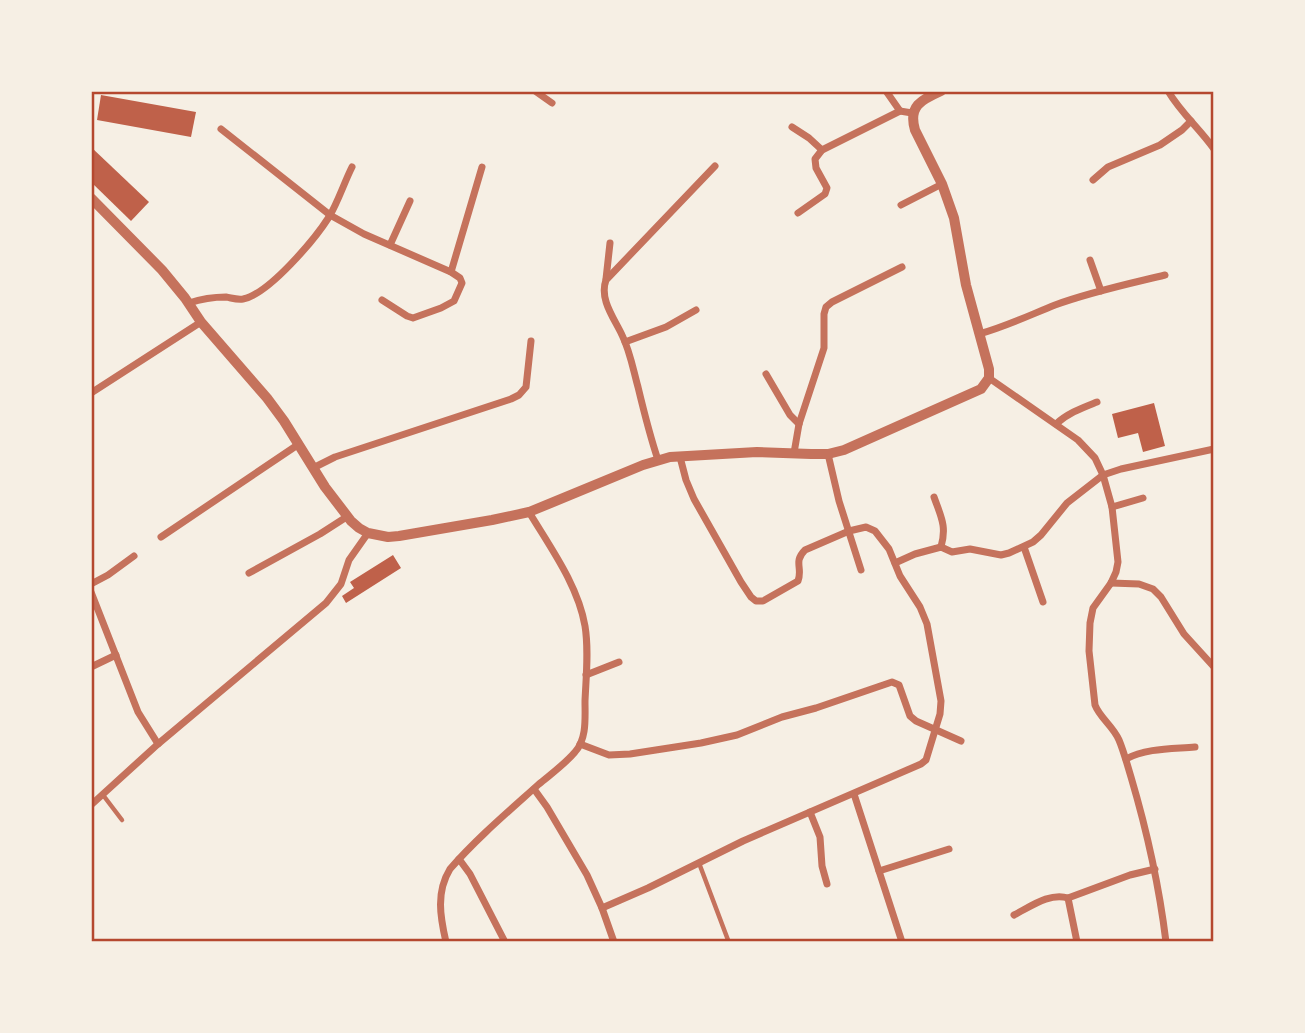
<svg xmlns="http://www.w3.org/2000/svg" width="1305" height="1033" viewBox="0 0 1305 1033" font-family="'Noto Sans',sans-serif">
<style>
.building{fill:#bf614a}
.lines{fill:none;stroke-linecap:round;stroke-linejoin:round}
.service{stroke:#c5725c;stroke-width:4.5}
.minor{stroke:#c5725c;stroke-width:7}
.tertiary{stroke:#c5725c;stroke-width:10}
.neatline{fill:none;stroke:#b5482f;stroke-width:2.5}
</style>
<rect width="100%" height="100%" fill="#f6efe4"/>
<g class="building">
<polygon points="101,95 196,112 191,137 97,120"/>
<polygon points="91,147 149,202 131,221 91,182"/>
<polygon points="1154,403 1165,446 1143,452 1138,433 1118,438 1112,414"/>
<polygon points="393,555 401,568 346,603 342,596 354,588 350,582"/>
</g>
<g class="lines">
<g class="service">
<polyline points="103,795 122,820"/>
<polyline points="699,863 728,940"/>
</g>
<g class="minor">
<polyline points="535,91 552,103"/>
<polyline points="886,91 900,111 912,113"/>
<path d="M1168,91C1181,113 1200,129 1214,149"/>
<polyline points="792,127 809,138 822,150"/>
<polyline points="221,129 330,215 364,234 451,272 460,278 462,283 454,301 441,308 413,318 407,316 382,300"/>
<polyline points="1093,180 1108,167 1160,145 1182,130 1191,121"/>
<polyline points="901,205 942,184"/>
<polyline points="798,213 825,194 827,188 816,168 815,159 822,150 900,111"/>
<polyline points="390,245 410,201"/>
<polyline points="1090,260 1101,291"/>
<polyline points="451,272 482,167"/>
<polyline points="606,279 610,243"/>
<path d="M189,303C201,299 213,297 226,297C232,298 237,300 243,299C269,294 315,239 329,217C338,202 344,183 352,167"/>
<path d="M979,334C1005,327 1030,315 1055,305C1090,292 1128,284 1165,275"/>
<polyline points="625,342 666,327 696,310"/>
<polyline points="766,374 790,415 799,424"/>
<path d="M989,378L1078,440L1095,458L1103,475L1112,507L1118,562L1116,572L1111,583L1093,608L1090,623L1089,651L1095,705C1100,718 1113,726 1119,740C1124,752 1127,764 1131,777C1147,831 1159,885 1166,942"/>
<polyline points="91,393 201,322"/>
<path d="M1056,424C1068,413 1082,408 1097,402"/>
<polyline points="794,453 799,424 824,348 824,314 826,307 832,302 902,267"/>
<polyline points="828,454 839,501 861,570"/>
<path d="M658,460C650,436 644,412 638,387C633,369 630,351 622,335C614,318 599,299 606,280L715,166"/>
<polyline points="313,468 335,457 511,399 519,395 526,387 531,341"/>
<path d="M934,497C941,517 947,526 941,547"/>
<polyline points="1112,507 1143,498"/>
<polyline points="161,537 299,444"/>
<polyline points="1024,547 1043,602"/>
<polyline points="895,563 915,554 941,547 952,552 970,549 1001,555 1009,553 1033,542 1041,535 1067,503 1103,475 1121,469 1214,449"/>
<polyline points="249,573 320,534 348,516"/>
<polyline points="1111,583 1139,584 1153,589 1161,597 1184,634 1214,667"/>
<polyline points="91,584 108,575 134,556"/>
<polyline points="91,592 138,712 158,744"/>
<polyline points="91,667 116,655"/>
<polyline points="586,675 619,662"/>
<polyline points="580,744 609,755 630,754 701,743 737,735 782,717 816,708 892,682 899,685 910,716 916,721 961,741"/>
<path d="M1126,759C1146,748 1173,749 1195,747"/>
<path d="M534,789L547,807L587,875L602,908L648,888L743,841L921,764L926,760L940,714L941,701L927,624L920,607L900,576L889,549L875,531L866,527L849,531L805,550C793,562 803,568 798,581L763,601H756L751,597L741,582L694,499L686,480L680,457"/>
<polyline points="854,794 902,942"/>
<polyline points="91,805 158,744 326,603 341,584 349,560 368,533"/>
<polyline points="810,812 820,837 822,866 827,884"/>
<polyline points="459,859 470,874 505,942"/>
<polyline points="879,871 949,849"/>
<polyline points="1068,898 1077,942"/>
<polyline points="602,908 614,942"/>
<path d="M1014,915C1030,907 1050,892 1068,898L1130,875L1155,869"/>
<path d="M446,942C440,916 436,892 450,869C477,838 509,811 539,784C551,774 565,764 575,752C587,739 585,718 585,701C586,677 589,650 585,626C578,585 550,547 529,512"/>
</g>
<path class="tertiary" d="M91,198L162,270L185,298L201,322L267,398L284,421L325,487L351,521L359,528L368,533L388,537L399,536L492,520L529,512L643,465L670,457L757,452L811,454H828L844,450L981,389L989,378V369L966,285L954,218L942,184L915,130C908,106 921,100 941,91"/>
</g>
<rect width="1305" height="1033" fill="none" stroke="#f6efe4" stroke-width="186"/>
<rect x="93" y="93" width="1119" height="847" class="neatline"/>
</svg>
